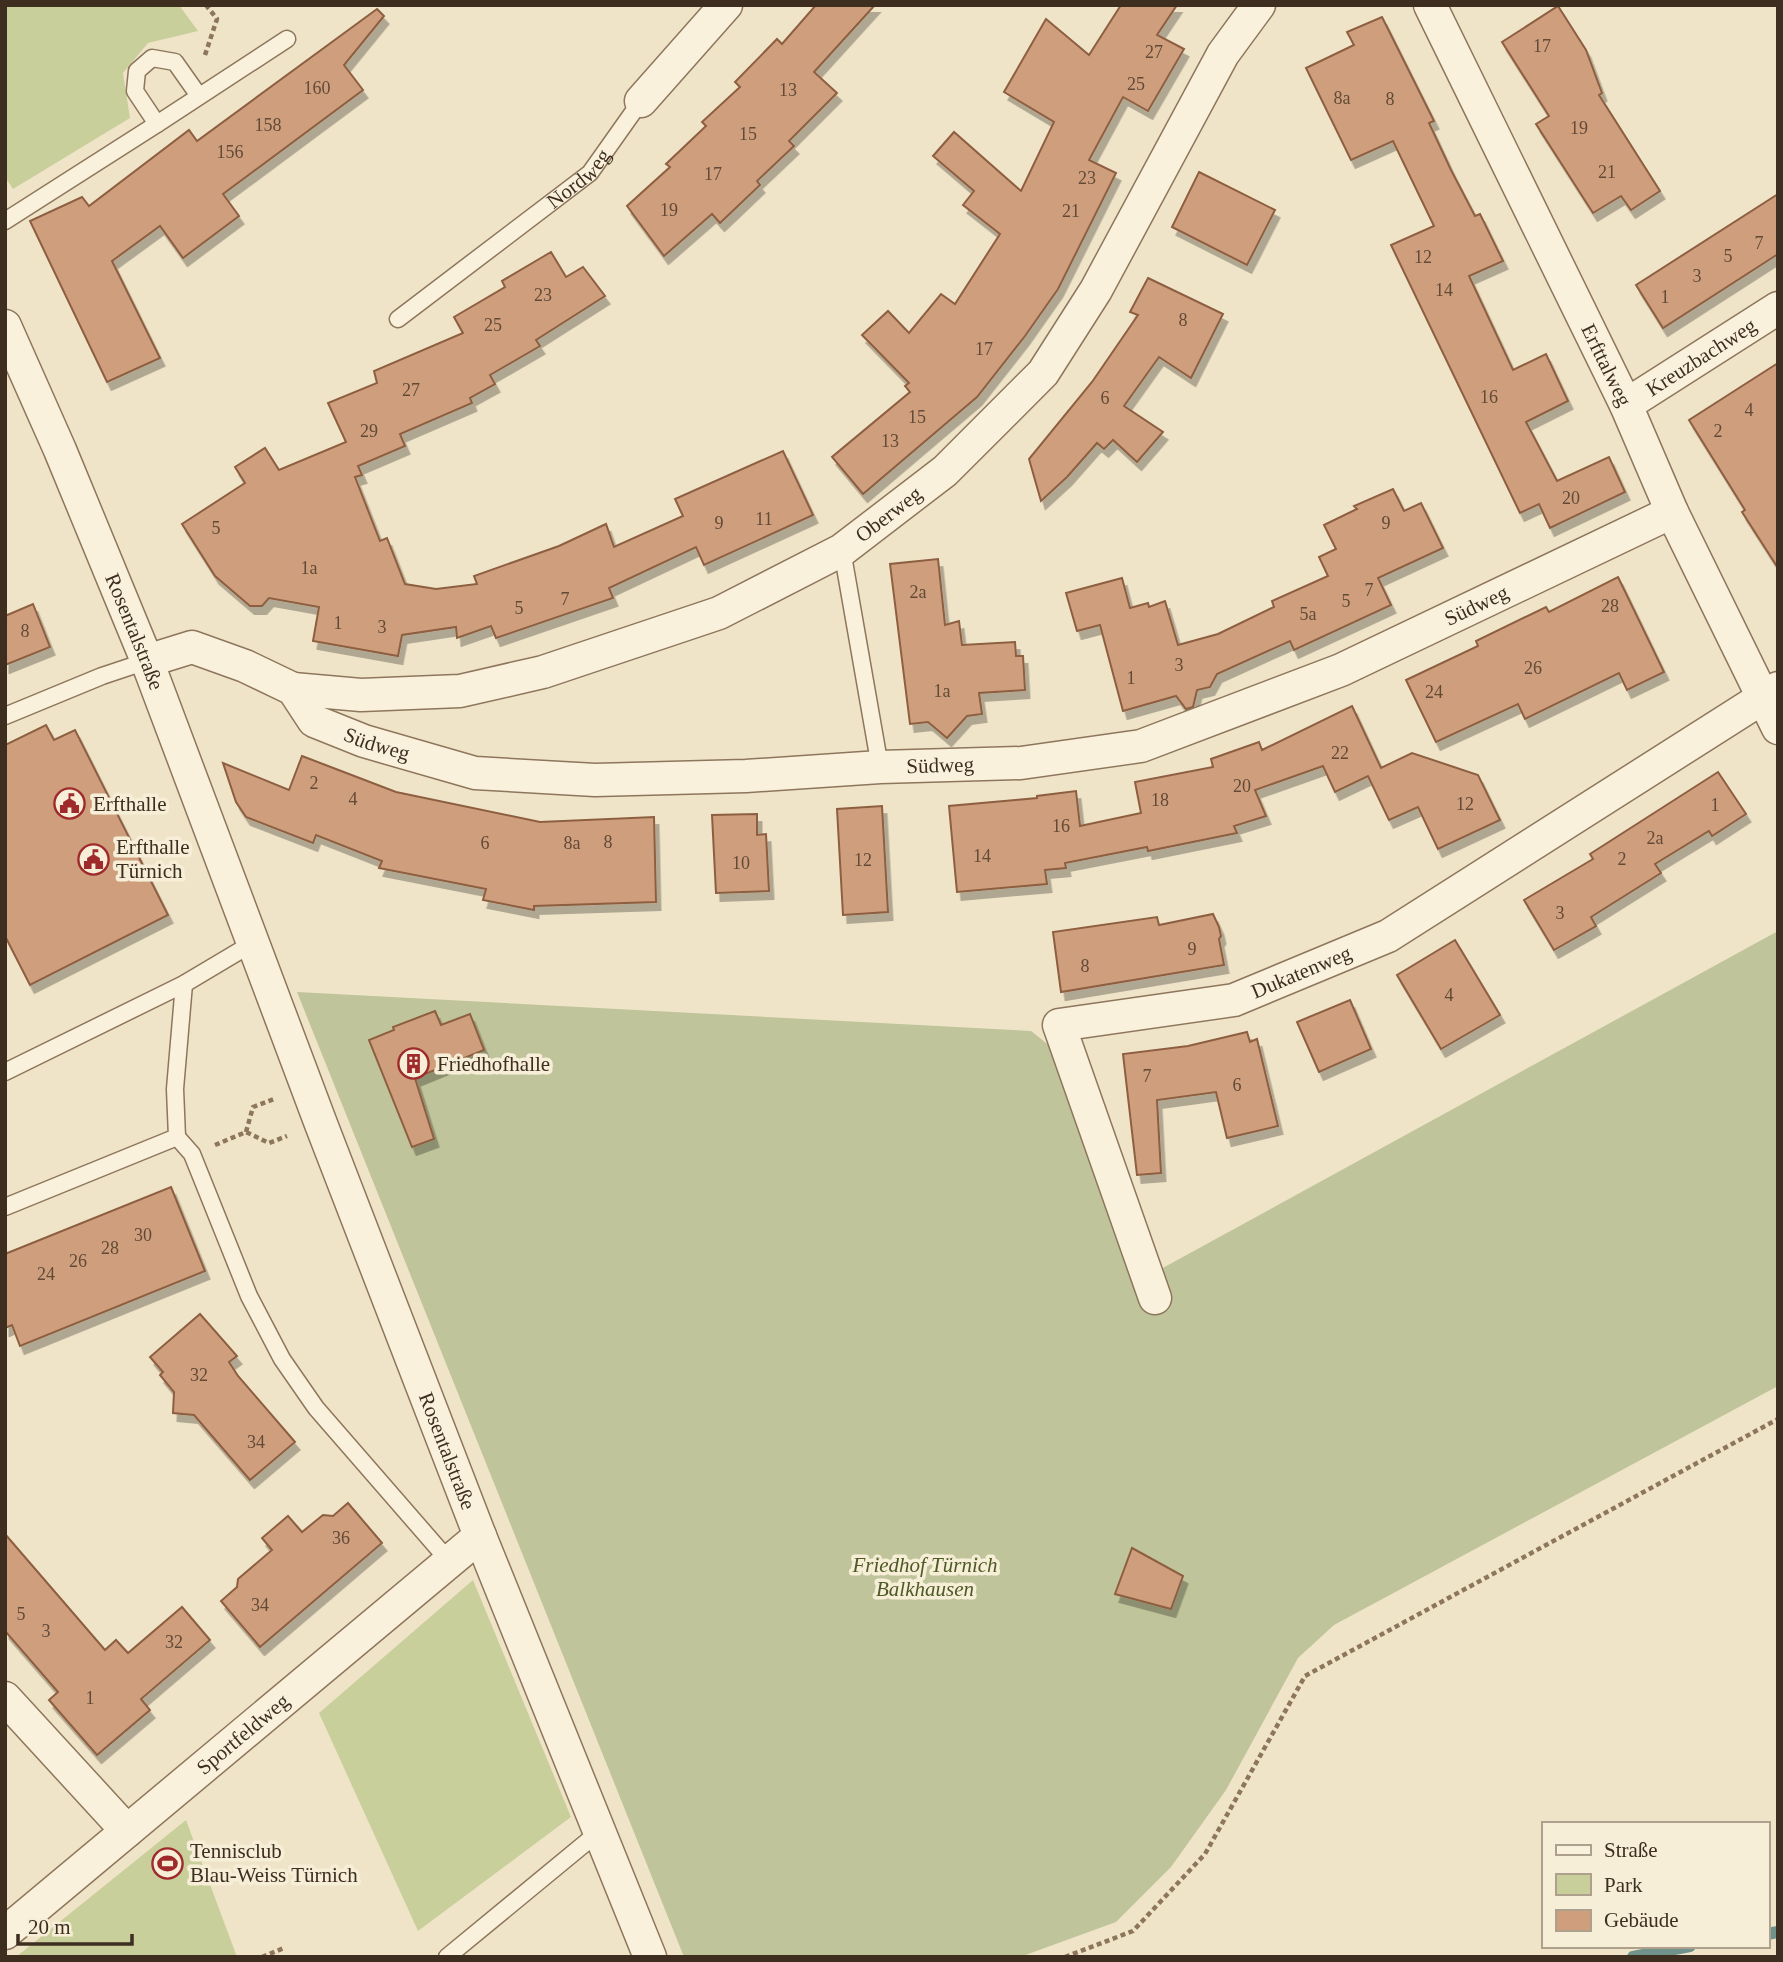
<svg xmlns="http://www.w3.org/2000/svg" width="1783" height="1962" viewBox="0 0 1783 1962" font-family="'Times New Roman',serif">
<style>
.green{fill:#c9cf9b}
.cemetery{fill:#bfc49a}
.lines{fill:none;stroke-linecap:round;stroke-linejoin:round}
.stream{stroke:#6f938a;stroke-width:12}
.building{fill:#cf9f7d;stroke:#8d5f41;stroke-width:2;filter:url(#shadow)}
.service-casing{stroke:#8d765c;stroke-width:19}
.minor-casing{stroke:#8d765c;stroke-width:35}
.path{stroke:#8d765c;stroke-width:4.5;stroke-dasharray:5 3.5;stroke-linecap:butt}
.service{stroke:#faf1dc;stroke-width:16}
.minor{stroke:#faf1dc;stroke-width:32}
.labels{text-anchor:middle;stroke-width:7;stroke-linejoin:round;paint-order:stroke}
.number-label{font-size:18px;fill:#624a37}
.street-label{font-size:21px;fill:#3d2e20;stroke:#f7eed8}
.poi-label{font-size:21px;fill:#3d2e20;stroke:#f7eed8;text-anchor:start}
.park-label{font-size:21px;font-style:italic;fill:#4d5a26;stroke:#f7eed8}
</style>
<defs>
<filter id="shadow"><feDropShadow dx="4.5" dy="8" stdDeviation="0" flood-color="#0004"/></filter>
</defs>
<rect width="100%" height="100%" fill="#f0e4c8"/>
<g class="green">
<polygon points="5,5 179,5 198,31 148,43 123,73 130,118 13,189 5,177"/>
<polygon points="473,1580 571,1817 418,1931 319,1713"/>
<polygon points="186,1820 237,1957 16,1957"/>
</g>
<polygon class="cemetery" points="1778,931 1778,1386 1334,1625 1298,1658 1226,1790 1171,1867 1116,1922 1020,1957 684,1957 297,992 1031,1031 1060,1054 1139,1281"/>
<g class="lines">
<g class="stream">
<polyline points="1767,1934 1778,1932"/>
<polyline points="1633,1957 1690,1946"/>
</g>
</g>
<g class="building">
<polygon points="816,5 875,5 814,72 837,93 789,141 794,146 757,181 760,185 720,223 712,214 664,256 627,206 670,167 666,164 706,126 702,122 740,87 735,82 777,39 782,44"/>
<polygon points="1121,5 1177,5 1157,35 1184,49 1148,111 1123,97 1089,160 1116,173 1058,289 1025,336 977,397 863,494 832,457 910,392 905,386 909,383 862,335 888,311 909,333 941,294 955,304 1000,234 963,205 974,191 933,156 954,132 1021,191 1054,122 1004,92 1046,19 1089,55"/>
<polygon points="1558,6 1586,50 1602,93 1599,95 1660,191 1631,210 1621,196 1593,213 1536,124 1549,116 1502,42"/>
<polygon points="377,9 384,16 344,65 363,90 223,194 239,216 183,258 160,226 112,261 160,358 107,382 30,221 82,197 89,206 189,130 197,141"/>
<polygon points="1382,17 1434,121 1429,123 1451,170 1475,216 1480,214 1503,261 1469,276 1513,370 1546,354 1568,401 1526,422 1557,481 1609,457 1625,492 1550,528 1539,504 1520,513 1391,245 1434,226 1393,141 1351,160 1306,68 1354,45 1347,32"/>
<polygon points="1199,172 1275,210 1247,265 1172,227"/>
<polygon points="1778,194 1778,254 1663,328 1636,285"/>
<polygon points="551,252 566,277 583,267 605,296 536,340 540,346 490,375 495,384 470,398 472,403 400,434 405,446 358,466 362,475 355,477 380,541 387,538 405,584 436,589 477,584 474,576 559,546 606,524 614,547 683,516 675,499 783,451 813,515 704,565 696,547 609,588 613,598 496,638 491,626 457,638 456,627 402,635 398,656 313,641 319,607 269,598 262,606 250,606 215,576 182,524 245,483 235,467 265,448 279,470 346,442 328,403 377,383 374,371 463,333 454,317 505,287 502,281"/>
<polygon points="1148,278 1223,314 1191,378 1159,357 1124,406 1163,432 1137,462 1113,440 1104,449 1097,443 1067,477 1041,501 1029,459 1092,382 1138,315 1130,312"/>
<polygon points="1778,363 1778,568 1742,512 1745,510 1689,420"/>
<polygon points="1393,489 1404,511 1421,503 1443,548 1378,578 1391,605 1294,650 1290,641 1217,674 1210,687 1197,690 1193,707 1186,709 1176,696 1123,711 1100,625 1077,631 1066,593 1122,578 1130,608 1148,603 1149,607 1165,601 1178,645 1218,634 1274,607 1272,601 1328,576 1319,557 1336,549 1324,525 1357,509 1354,506"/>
<polygon points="938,559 945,625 959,621 962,645 1015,642 1016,656 1023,656 1025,690 979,693 982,714 967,716 947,738 928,722 910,724 890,564"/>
<polygon points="1618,577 1664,672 1627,690 1619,673 1525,719 1518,704 1436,742 1406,680 1478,646 1476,641 1546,607 1549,612"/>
<polygon points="33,604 50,647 5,665 5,616"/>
<polygon points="1352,706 1381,768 1412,753 1478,775 1500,820 1438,849 1418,807 1389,820 1368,776 1335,792 1323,766 1255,790 1266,816 1234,826 1237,833 1148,851 1147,847 1065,863 1066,868 1045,870 1047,884 957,892 949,806 1037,798 1037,796 1076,791 1080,826 1141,813 1135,782 1213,767 1211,759 1259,742 1262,750"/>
<polygon points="46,725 54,740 75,730 168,915 30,985 5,936 5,745"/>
<polygon points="302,756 396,792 540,822 654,817 656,902 534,906 534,910 483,900 486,889 379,868 382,861 316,835 313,843 246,817 236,802 223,763 289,790"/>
<polygon points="1718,772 1746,814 1712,836 1709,831 1655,864 1661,873 1591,917 1596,926 1554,950 1524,900 1593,859 1590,854"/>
<polygon points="882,806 888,912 843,915 837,809"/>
<polygon points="757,814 757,835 766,834 769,891 716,893 712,815"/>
<polygon points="1213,914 1219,927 1221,936 1219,939 1224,965 1061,992 1053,932 1157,917 1159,925"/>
<polygon points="1455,940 1500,1015 1441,1049 1397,975"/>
<polygon points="1350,1000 1371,1049 1319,1072 1297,1022"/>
<polygon points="435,1011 441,1025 470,1014 484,1050 415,1078 434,1139 412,1147 369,1040 394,1030 393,1027"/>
<polygon points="1247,1032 1250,1042 1257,1039 1278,1126 1227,1138 1216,1092 1157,1100 1161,1173 1137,1175 1123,1054 1188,1046"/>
<polygon points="171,1187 205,1271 20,1346 12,1325 5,1328 5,1254"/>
<polygon points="200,1314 237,1356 229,1362 238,1376 295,1442 250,1480 194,1415 173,1413 174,1392 160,1375 163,1372 150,1357"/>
<polygon points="348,1503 382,1543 260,1647 221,1601 237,1587 238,1579 272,1550 262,1538 288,1516 302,1532 323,1515 333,1516"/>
<polygon points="5,1534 105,1650 116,1640 128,1653 182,1607 210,1640 141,1699 150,1710 97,1755 49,1700 58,1692 5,1631"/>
<polygon points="1132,1548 1183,1576 1171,1609 1115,1594"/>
</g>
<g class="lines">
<defs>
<g id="service">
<polyline points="157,124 287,39"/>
<polyline points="5,221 157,124 135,91 137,71 152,58 175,62 199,96"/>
<path id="s1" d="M398,319L590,173L641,101"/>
<polyline points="842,550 880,767"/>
<polyline points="5,716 102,676 147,661"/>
<polyline points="5,1072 184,984 253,943"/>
<polyline points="177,1137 192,1154 249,1296 282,1359 316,1408 449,1561"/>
<polyline points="5,1207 177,1137 175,1089 184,984"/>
<polyline points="447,1957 600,1831"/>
</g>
<g id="minor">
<path id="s2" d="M1430,5L1626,405L1672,512L1778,728"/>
<polyline points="641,101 726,5"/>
<path id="s3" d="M5,326L60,450L147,661L321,1124L480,1536L650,1957"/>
<path id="s4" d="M1626,405L1778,308"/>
<path id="s5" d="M147,661L192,647L245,666L293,689L314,721L364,741L475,773L595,780L746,776L880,767L1021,763L1141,746L1341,670L1672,512"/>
<path id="s6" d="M293,689L361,695L460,691L543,672L719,613L842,550L945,471L1043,373L1096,290L1223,54L1259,5"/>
<path id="s7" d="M1155,1298L1059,1025L1234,1000L1388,936L1778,688"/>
<polyline points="5,1698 127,1831"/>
<path id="s8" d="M5,1933L480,1536"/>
</g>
</defs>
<use href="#service" class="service-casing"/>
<use href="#minor" class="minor-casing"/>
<g class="path">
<polyline points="205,55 217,19 206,5"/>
<polyline points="246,1132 253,1107 274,1099"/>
<polyline points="215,1145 246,1132 269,1143 287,1136"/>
<polyline points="262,1957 284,1948"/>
<polyline points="1065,1957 1133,1931 1205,1854 1305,1676 1778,1419"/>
</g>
<use href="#service" class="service"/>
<use href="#minor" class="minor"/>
</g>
<defs>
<symbol id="civic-ring" viewBox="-11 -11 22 22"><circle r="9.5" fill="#f7eed8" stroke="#9e2a2b" stroke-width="1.5"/><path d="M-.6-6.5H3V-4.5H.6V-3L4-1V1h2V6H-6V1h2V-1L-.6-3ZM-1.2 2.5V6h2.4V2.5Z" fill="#9e2a2b"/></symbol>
<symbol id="building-ring" viewBox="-11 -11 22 22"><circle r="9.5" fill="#f7eed8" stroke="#9e2a2b" stroke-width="1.5"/><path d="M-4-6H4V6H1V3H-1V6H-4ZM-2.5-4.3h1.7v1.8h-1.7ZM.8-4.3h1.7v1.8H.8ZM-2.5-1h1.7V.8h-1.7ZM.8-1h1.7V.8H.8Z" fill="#9e2a2b"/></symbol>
<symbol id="stadium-ring" viewBox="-11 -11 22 22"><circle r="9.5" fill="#f7eed8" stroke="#9e2a2b" stroke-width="1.5"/><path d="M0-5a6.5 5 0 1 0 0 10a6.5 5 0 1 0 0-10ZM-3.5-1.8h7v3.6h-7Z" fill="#9e2a2b"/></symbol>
</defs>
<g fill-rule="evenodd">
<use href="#civic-ring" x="52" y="786" width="35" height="35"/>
<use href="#civic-ring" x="76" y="842" width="35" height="35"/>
<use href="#building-ring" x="396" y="1046" width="35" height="35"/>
<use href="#stadium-ring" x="150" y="1846" width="35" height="35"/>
</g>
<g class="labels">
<g class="number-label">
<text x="1542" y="52">17</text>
<text x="1154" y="58">27</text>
<text x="1136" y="90">25</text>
<text x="317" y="94">160</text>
<text x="788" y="96">13</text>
<text x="1342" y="104">8a</text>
<text x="1390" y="105">8</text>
<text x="268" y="131">158</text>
<text x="1579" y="134">19</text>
<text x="748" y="140">15</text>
<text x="230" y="158">156</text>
<text x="1607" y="178">21</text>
<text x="713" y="180">17</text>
<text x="1087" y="184">23</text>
<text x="669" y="216">19</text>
<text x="1071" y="217">21</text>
<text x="1759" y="249">7</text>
<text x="1728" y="262">5</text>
<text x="1423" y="263">12</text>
<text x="1697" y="282">3</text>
<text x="1444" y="296">14</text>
<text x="543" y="301">23</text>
<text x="1665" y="303">1</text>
<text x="1183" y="326">8</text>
<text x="493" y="331">25</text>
<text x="984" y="355">17</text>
<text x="411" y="396">27</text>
<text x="1489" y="403">16</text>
<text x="1105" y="404">6</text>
<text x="1749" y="416">4</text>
<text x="917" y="423">15</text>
<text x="369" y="437">29</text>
<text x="1718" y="437">2</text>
<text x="890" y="447">13</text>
<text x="1571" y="504">20</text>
<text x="764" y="525">11</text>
<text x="719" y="529">9</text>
<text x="1386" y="529">9</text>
<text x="216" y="534">5</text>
<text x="309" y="574">1a</text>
<text x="1369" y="596">7</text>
<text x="918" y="598">2a</text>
<text x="565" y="605">7</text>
<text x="1346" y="607">5</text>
<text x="1610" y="612">28</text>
<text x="519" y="614">5</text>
<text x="1308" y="620">5a</text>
<text x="338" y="629">1</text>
<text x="382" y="633">3</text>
<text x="25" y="637">8</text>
<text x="1179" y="671">3</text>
<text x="1533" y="674">26</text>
<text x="1131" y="684">1</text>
<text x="942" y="697">1a</text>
<text x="1434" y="698">24</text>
<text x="1340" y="759">22</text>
<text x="314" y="789">2</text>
<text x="1242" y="792">20</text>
<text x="353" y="805">4</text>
<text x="1160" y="806">18</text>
<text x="1465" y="810">12</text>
<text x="1715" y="811">1</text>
<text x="1061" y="832">16</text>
<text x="1655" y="844">2a</text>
<text x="608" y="848">8</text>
<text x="485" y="849">6</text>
<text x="572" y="849">8a</text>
<text x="982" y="862">14</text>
<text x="1622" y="865">2</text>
<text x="863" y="866">12</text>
<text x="741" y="869">10</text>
<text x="1560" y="919">3</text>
<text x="1192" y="955">9</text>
<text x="1085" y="972">8</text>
<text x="1449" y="1001">4</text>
<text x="1147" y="1082">7</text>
<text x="1237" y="1091">6</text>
<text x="143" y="1241">30</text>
<text x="110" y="1254">28</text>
<text x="78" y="1267">26</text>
<text x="46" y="1280">24</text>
<text x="199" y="1381">32</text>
<text x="256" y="1448">34</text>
<text x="341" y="1544">36</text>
<text x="260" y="1611">34</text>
<text x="21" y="1620">5</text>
<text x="46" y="1637">3</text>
<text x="174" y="1648">32</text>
<text x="90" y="1704">1</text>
</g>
<g class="street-label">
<text dy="7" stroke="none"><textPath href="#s1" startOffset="229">Nordweg</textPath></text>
<text dy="7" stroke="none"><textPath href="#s4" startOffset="89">Kreuzbachweg</textPath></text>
<text dy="7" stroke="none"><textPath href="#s2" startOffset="401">Erfttalweg</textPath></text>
<text dy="7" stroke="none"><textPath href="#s6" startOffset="635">Oberweg</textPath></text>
<text dy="7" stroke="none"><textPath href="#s5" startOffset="1396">Südweg</textPath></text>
<text dy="7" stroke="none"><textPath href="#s3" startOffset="332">Rosentalstraße</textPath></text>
<text dy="7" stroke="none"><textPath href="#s5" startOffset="262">Südweg</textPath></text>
<text dy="7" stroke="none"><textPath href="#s5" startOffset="830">Südweg</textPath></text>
<text dy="7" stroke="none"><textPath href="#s7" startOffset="539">Dukatenweg</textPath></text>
<text dy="7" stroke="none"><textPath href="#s3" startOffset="1209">Rosentalstraße</textPath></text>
<text dy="7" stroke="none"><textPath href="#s8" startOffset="310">Sportfeldweg</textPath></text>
</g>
<g class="poi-label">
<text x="93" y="811">Erfthalle</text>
<text x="116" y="854">Erfthalle<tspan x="116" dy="24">Türnich</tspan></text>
<text x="437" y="1071">Friedhofhalle</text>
<text x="190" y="1858">Tennisclub<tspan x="190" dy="24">Blau-Weiss Türnich</tspan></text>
</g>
<g class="park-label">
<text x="925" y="1572">Friedhof Türnich<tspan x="925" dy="24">Balkhausen</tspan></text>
</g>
</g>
<rect width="1783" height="1962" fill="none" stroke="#3d2e20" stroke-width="14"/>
<rect x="1542" y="1822" width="228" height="126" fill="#f7eed8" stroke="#ada18e" stroke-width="2"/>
<rect x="1556" y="1845" width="35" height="10" fill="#faf1dc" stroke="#ada18e" stroke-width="2"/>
<text x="1604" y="1857" font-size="21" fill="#3d2e20">Straße</text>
<rect x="1556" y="1874" width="35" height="21" fill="#c9cf9b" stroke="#ada18e" stroke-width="2"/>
<text x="1604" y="1892" font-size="21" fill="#3d2e20">Park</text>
<rect x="1556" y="1910" width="35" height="21" fill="#cf9f7d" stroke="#ada18e" stroke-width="2"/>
<text x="1604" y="1927" font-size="21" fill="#3d2e20">Gebäude</text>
<path d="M18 1934v10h114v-10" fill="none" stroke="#3d2e20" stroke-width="3.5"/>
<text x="28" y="1934" font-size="21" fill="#3d2e20" stroke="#f7eed8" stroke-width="5" paint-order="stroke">20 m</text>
</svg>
